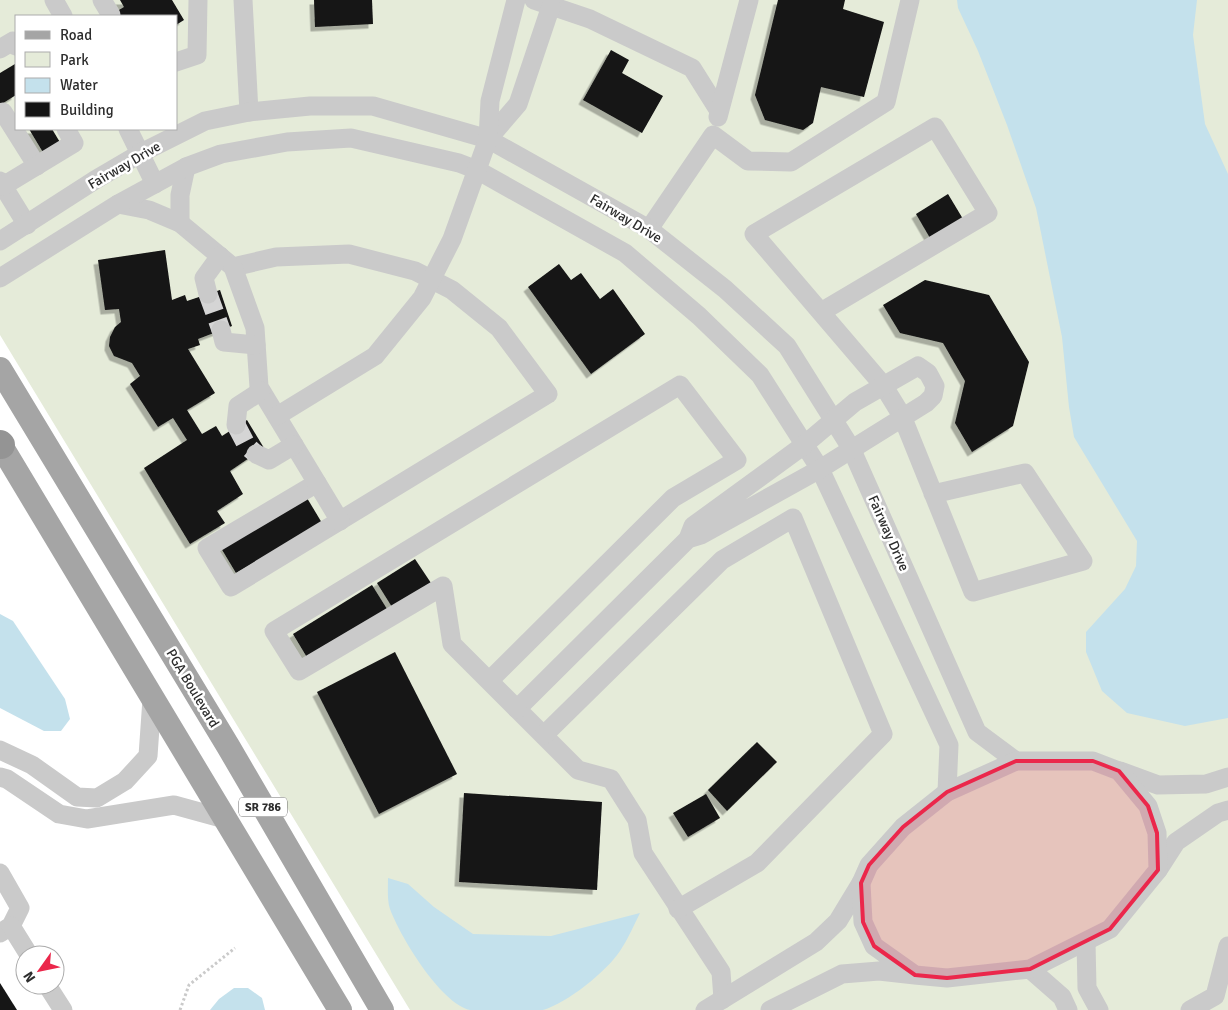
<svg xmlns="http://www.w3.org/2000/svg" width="1228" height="1010" viewBox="0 0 1228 1010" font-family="Signika,sans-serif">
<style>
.green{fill:#e5ebd9;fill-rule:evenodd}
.water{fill:#c4e1ec}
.building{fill:#141414;filter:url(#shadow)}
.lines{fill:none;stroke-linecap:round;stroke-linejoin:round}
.minor-tunnel{stroke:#d5d5d5;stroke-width:19;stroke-dasharray:19 9;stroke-linecap:butt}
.path{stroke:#cacaca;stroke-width:3;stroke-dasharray:2.5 2.5;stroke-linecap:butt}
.minor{stroke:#cacaca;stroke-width:19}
.major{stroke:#a5a5a5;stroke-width:24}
.highway{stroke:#949494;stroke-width:28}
.marked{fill:#eb274b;fill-opacity:0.2;stroke:#eb274b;stroke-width:4;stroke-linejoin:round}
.labels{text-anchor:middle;stroke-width:5;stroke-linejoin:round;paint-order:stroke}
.shield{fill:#fff;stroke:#6c6c6c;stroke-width:1}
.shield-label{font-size:12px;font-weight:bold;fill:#2d2d2d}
.street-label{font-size:14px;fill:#2d2d2d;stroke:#fff}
</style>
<defs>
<filter id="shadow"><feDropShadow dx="-4.5" dy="4.5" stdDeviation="0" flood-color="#0004"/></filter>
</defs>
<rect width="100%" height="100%" fill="#fff"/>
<path class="green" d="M0,0H1228V1010H410L0,335ZM16,16H176V129H16Z"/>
<g class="water">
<polygon points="957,0 1197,0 1193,35 1205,124 1228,174 1228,718 1185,726 1127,713 1102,691 1086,652 1086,632 1125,589 1136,566 1137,541 1074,437 1069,407 1062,337 1036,208 1007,125 978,51 958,8"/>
<polygon points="0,614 13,621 65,699 70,719 61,731 44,731 0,708"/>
<path d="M388,878L408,884L434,907L473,934L551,936L640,913C634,925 628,939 620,951C606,972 567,1003 543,1010C525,1010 485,1010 470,1010C440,1003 400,936 390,909C387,900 388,888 388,878Z"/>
<polygon points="234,988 248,988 262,998 265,1010 210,1010 219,999"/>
</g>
<g class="building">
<polygon points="120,0 172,0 184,20 176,25 176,16 109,16 124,7"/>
<polygon points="314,0 372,0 373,24 315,27"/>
<polygon points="778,0 845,0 843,9 884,22 864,97 821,87 813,123 803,130 765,120 755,95"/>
<polygon points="611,50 629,60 622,73 663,96 642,133 583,100"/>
<polygon points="15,64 16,95 0,105 0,73"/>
<polygon points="29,129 52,129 61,144 44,154"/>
<polygon points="948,194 963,219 930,238 916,214"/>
<polygon points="165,250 172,300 185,295 187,301 220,290 232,326 198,339 200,345 188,349 215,393 187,410 202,434 216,426 222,436 247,420 264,448 230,471 243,494 217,511 225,523 190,544 144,468 187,440 173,418 158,427 130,384 140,376 132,363 114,356 109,346 110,337 115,327 121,322 119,309 105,310 98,260"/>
<polygon points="559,264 571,280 581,273 600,299 613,289 645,334 591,374 528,287"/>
<polygon points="925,280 989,295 1029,362 1013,426 972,452 955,423 965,381 943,343 900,333 883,305"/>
<polygon points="307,498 322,523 236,573 221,548"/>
<polygon points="415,559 431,583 392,607 377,583"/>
<polygon points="372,585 387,609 308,659 293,634"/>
<polygon points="395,652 457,774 379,814 317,692"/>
<polygon points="757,742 777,762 727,811 708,790"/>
<polygon points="464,793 602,802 597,890 459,882"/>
<polygon points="706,794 720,818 688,837 673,813"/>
<polygon points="0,983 17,1010 0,1010"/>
</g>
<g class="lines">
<g class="minor-tunnel">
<polyline points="208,294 221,330"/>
<polyline points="236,425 247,446 256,454"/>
</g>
<polyline class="path" points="180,1010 189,985 235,948"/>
<g class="minor">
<polyline points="54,0 63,16"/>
<polyline points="102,0 111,15"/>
<polyline points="243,0 249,112"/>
<polyline points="534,0 590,19 692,68 719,111"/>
<polyline points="0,49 13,41 16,46"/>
<polyline points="176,62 197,55 198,0"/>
<polyline points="3,112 37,166"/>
<polyline points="718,117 749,0"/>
<polyline points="128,129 155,184"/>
<polyline points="488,139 518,104 551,6"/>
<polyline points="0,181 27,225"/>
<polyline points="3,186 74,143 66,129"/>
<polyline points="118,204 149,210 180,223 233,267 276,257 349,254 415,271 452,290 499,328 548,394 231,587 207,548 317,483"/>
<polyline points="180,223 180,195 186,167"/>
<polyline points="649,229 713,135 748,161 791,162 886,102 910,0"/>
<polyline points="0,241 95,180 141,153 205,121 249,112 310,106 373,106 488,139 649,229 725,289 787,346 851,448 977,732 1016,761"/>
<polyline points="233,267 255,328 259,387 340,521"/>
<polyline points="0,278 118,204 186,167 221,154 287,142 351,138 459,163 477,170 625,253 699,316 760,375 820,469 949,745 947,792"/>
<polyline points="208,294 204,278 220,256"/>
<polyline points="821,312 988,213 935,127 754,234 883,385 902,416 973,592 1083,561 1025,473 933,494"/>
<polyline points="221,330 224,342 256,345"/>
<polyline points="277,416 375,356 422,298 452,239 488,139 490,101 516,0"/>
<polyline points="236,425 238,406 261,391"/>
<polyline points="256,454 269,460 294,445"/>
<polyline points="688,539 701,535 820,469 926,403 933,396 935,386 928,373 918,366 855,402 804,445 693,526 688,539 517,709 578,770 611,779 637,820 643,853 721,972 723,999"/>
<polyline points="489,681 673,498 737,460 680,385 274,631 299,671 443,586 452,644 517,709"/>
<polyline points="544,735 722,560 793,518 883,734 757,863 678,909"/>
<polyline points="0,750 32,765 77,797 97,798 125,781 148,756 152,699"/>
<polyline points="1120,771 1158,785 1206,784 1228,777"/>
<polyline points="0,777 7,779 59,814 87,819 174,805 225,819"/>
<polyline points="1158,870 1176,842 1218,813 1228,810"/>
<polyline points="0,873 20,908 11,926 0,933"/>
<polyline points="11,926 29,955"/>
<polyline points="1086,942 1087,988 1099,1010"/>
<polyline points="1030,969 1062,997 1068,1010"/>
<polyline points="47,985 63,1010"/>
<polyline points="705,1010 816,942 838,921 861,883"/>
<polyline points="770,1010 842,974 879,971 915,975 947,978 1030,969 1110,929 1158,870 1157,833 1148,806 1119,771 1093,761 1016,761 947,792 903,827 869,865 861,883 863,922 874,946 915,975"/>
<polyline points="1190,1010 1215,996 1228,946"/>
</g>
<g class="major">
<polyline points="0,369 228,746 382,1010"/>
<polyline points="0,444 340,1010"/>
</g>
<polyline class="highway" points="0,444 1,445"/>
</g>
<path class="marked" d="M1016,761H1093L1119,771L1148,806L1157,833L1158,870L1110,929L1030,969L947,978L915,975L874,946L863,922L861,883L869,865L903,827L947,792Z"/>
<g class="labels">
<rect class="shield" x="239" y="797.5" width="48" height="19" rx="4"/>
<g class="shield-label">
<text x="263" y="811">SR 786</text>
</g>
<g class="street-label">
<text transform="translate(124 165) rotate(-30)" y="5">Fairway Drive</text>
<text transform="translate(626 218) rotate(31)" y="5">Fairway Drive</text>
<text transform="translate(889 533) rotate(66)" y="5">Fairway Drive</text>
<text transform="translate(193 688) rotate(59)" y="5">PGA Boulevard</text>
</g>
</g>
<rect x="15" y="15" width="162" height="115" fill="#ffffff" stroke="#ababab"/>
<rect x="25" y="31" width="25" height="8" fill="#a5a5a5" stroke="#ababab"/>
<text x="60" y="40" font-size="15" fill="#2d2d2d">Road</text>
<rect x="25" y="52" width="25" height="15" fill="#e5ebd9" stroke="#ababab"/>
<text x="60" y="65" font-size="15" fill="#2d2d2d">Park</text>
<rect x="25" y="78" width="25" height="15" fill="#c4e1ec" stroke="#ababab"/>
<text x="60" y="90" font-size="15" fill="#2d2d2d">Water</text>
<rect x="25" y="102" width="25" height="15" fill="#141414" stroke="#ababab"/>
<text x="60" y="115" font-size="15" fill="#2d2d2d">Building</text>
<g transform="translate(40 970) rotate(237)"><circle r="24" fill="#ffffff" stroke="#ababab"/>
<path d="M0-4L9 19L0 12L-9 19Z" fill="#eb274b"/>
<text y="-8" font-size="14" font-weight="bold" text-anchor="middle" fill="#2d2d2d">N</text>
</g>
</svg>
